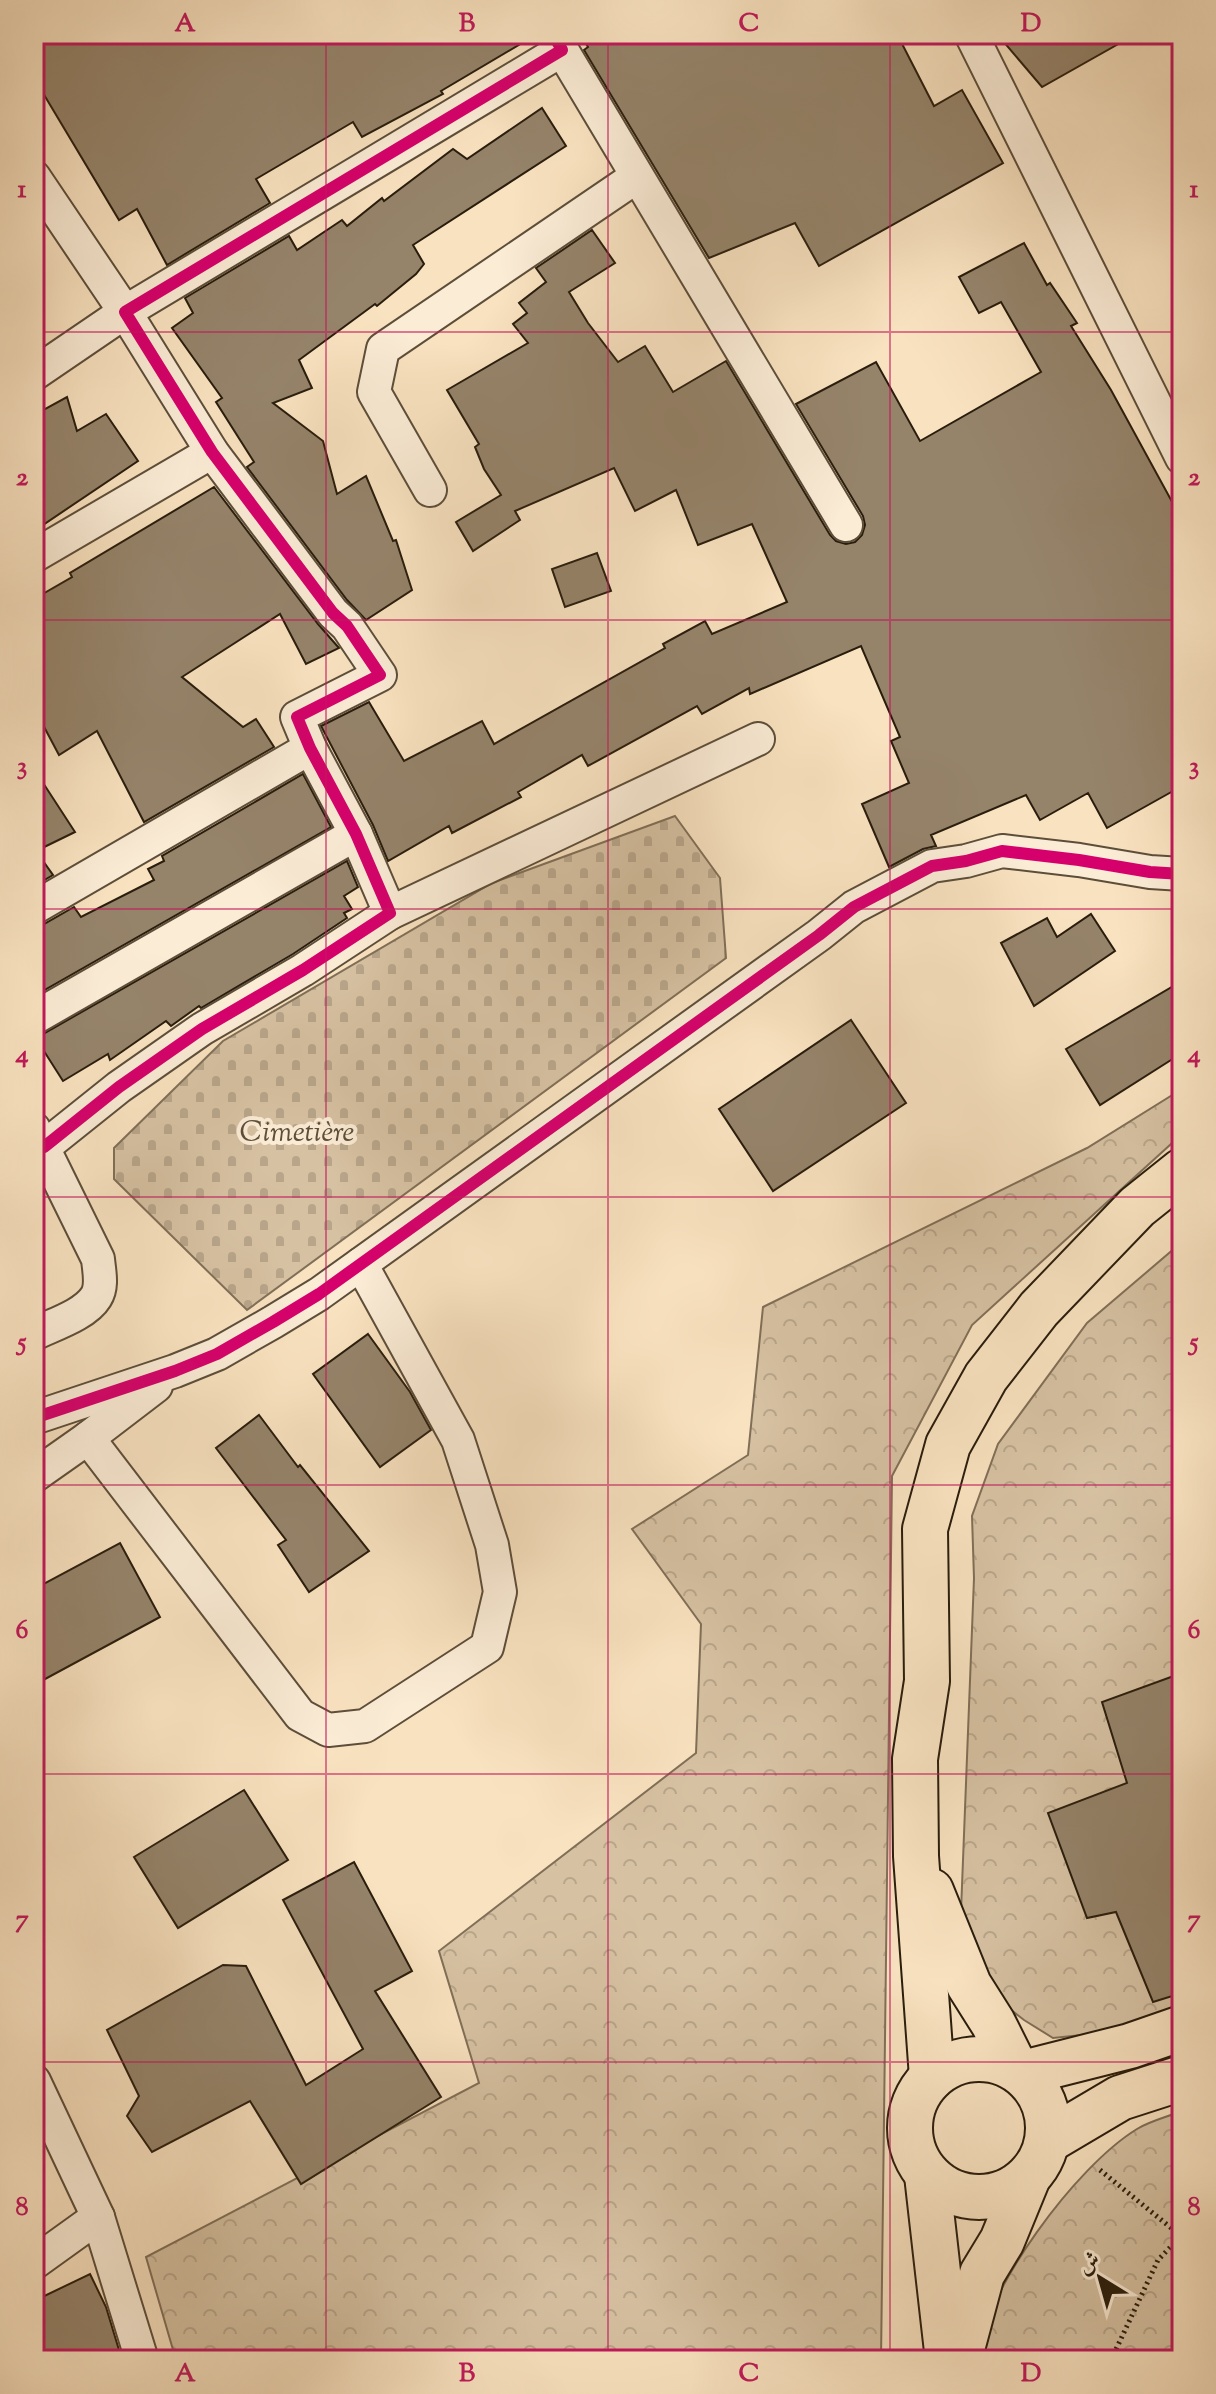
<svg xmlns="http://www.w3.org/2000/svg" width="1216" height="2394" viewBox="0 0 1216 2394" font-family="'Sorts Mill Goudy',Amiri,serif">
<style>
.cemetery{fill:url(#cemetery-stones);stroke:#806f58;stroke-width:2}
.park{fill:url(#park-crowns);stroke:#806f58;stroke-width:2}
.building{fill:#95836a;stroke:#291d0d;stroke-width:2}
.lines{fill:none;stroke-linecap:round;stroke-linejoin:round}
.street-casing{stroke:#5d4e3a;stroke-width:36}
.primary-casing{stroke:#291d0d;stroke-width:48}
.path{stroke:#291d0d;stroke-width:5;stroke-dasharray:2 4;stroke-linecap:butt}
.street{stroke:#fbecd6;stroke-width:32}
.primary{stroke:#f9e2c0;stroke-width:44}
.cycleway-casing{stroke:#fbecd6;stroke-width:17}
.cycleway{stroke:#d6006c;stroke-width:12}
.grid{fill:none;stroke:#c2185b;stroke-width:2;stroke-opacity:0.55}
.labels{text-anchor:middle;stroke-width:8;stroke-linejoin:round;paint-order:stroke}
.park-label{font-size:30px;font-style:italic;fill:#5d4e3a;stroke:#fbecd6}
.neatline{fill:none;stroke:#c2185b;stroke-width:3}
.grid-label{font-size:26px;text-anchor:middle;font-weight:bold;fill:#c2185b}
</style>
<defs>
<pattern id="cemetery-stones" width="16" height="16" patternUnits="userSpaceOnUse" patternTransform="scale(2)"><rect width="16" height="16" fill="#d6c1a2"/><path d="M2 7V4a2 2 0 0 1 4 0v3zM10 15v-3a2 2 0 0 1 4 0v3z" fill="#b8a58a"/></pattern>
<pattern id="park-crowns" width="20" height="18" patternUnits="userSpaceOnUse" patternTransform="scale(2)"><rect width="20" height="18" fill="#d6c1a2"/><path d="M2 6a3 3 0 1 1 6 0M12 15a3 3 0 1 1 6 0" fill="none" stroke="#b8a58a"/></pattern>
</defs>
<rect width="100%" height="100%" fill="#f9e2c0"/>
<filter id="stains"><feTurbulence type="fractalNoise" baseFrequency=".0025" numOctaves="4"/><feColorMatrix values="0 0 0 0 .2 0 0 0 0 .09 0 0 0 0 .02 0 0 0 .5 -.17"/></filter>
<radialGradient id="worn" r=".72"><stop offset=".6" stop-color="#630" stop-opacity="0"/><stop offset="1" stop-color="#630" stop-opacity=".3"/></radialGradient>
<polygon class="cemetery" points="675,816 720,878 726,958 247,1310 114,1179 114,1148 223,1041 492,883"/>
<g class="park">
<polygon points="1182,1089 1182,1134 972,1325 892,1476 881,2360 176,2360 146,2257 479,2083 439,1951 696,1753 701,1624 632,1529 748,1455 763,1307 1087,1148"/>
<polygon points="1182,1242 1182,2012 1120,2031 1053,2038 1024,2020 989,1993 960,1937 974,1578 972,1516 998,1444 1087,1323"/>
<path d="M1182,2111V2360H975C986,2289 1075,2167 1137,2129C1150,2121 1167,2117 1182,2111Z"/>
</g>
<g class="building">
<polygon points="34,34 534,34 534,36 441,91 443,94 362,137 353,122 256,179 270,203 167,265 137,209 119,220 34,78"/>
<polygon points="580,34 897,34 934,106 962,90 1003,163 819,266 795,223 709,258 584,50 588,47"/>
<polygon points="997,34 1136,34 1042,87"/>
<polygon points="542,108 566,146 413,245 424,264 416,274 377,306 375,304 299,360 312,388 273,403 323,441 337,494 366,476 393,541 396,540 412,590 366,620 347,600 247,467 254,462 216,402 222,398 172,328 193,313 185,298 289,236 297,250 342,220 347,226 382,198 384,201 453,149 467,159"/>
<polygon points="592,230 615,263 569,292 588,323 618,362 645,346 673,392 726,361 830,535 836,541 846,544 855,542 862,535 865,525 863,516 796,404 876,362 920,441 1041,372 1001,302 979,313 959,277 1024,243 1047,285 1050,283 1077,323 1071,326 1111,390 1182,520 1182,786 1107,828 1088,793 1040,820 1026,795 931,835 936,846 923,849 889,867 862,804 909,783 891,741 900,737 861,646 750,694 749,688 702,714 697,706 588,766 582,755 518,792 521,797 452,833 449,826 388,861 373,825 321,726 369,702 404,761 482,721 494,744 665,648 663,644 705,621 712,634 787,602 752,524 698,545 676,490 635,511 614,468 515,511 520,520 473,551 456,522 501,495 484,469 475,447 479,444 447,390 528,343 513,324 527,313 519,303 546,282 536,268"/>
<polygon points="67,397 77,431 106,414 138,461 34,531 34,415"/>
<polygon points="214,487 318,624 339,648 306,664 280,614 182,677 243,727 256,719 274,747 144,822 97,731 59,755 34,708 34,599 72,577 70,573"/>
<polygon points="597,553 611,591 565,607 552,569"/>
<polygon points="34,769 75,832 36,851 53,875 34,886"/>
<polygon points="303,774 331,827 34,996 34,927 44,924 74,907 81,917 154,880 148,869 164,861 162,856"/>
<polygon points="347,861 358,887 344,896 352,909 344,913 347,918 293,954 201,1008 199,1006 171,1026 166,1021 110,1060 108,1054 63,1081 35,1037 43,1034"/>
<polygon points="1091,914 1115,951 1034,1006 1001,943 1047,918 1057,937"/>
<polygon points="1182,981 1182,1053 1100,1105 1066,1049"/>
<polygon points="851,1020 906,1103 773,1191 719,1109"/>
<polygon points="368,1334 410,1392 431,1430 380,1467 313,1374"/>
<polygon points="259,1415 298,1467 300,1465 369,1551 309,1592 278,1545 286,1540 216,1448"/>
<polygon points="120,1543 160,1617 34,1685 34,1589"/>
<polygon points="1182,1673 1182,1993 1153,2002 1116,1912 1087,1918 1048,1813 1127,1783 1102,1702"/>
<polygon points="244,1790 288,1860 178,1928 134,1857"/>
<polygon points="354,1862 412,1971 375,1991 441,2097 301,2184 250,2101 152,2152 127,2116 139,2096 107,2030 223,1965 246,1966 306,2085 363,2049 283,1900"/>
<polygon points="90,2274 106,2307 122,2360 34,2360 34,2301"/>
</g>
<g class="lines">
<defs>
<g id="street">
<polyline points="971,34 1182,458"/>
<polyline points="562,50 846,525"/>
<polyline points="34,177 125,312 34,374"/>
<polyline points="430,490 374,392 383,349 636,177"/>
<polyline points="34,556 212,452"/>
<polyline points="34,908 310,748"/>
<polyline points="390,913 758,739"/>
<polyline points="34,1018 356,834"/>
<path d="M34,1129L98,1259C99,1271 103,1286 96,1297C85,1315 52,1325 34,1334"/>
<polyline points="44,1147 119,1087 202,1029 303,970 390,913 356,834 310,748 297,717 380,675 347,626 333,613 212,452 125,312 562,50 553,34"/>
<polyline points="34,1418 175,1371 217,1354 273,1322 319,1294 819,935 854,907 932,866 966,861 1002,851 1079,860 1150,872 1182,874"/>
<polyline points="88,1438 300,1715 328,1730 365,1726 487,1647 500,1592 492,1545 458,1440 361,1264"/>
<polyline points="34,1476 88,1438 156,1386"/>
<polyline points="34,2081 98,2217 142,2360"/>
<polyline points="34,2263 98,2217"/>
</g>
<g id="primary">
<polyline points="931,1891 969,1985 993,2023 1015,2067"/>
<circle cx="979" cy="2128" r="69"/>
<polyline points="1023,2073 1130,2046 1182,2028"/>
<polyline points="932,2077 916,1856 915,1759 927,1681 925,1529 948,1445 986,1377 1039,1309 1137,1207 1182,1171"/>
<polyline points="1049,2140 1120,2098 1182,2078"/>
<polyline points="927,2175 948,2360"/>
<polyline points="959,2360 982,2274 1002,2241 1027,2180"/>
</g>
</defs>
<use href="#street" class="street-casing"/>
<use href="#primary" class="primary-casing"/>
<g class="path">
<polyline points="1100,2170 1181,2236"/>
<polyline points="1006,2351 1028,2360"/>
<polyline points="1111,2360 1158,2260 1182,2235"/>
</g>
<use href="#street" class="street"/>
<use href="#primary" class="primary"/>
<defs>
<g id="cycleway">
<polyline points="44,1147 119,1087 202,1029 303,970 390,913 356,834 310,748 297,717 380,675 347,626 333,613 212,452 125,312 562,50 553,34"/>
<polyline points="34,1418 175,1371 217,1354 273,1322 319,1294 819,935 854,907 932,866 966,861 1002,851 1079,860 1150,872 1182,874"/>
</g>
</defs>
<use href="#cycleway" class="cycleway-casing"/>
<use href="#cycleway" class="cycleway"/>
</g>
<path class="grid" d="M326,34V2360M608,34V2360M890,34V2360M34,332H1182M34,620H1182M34,909H1182M34,1197H1182M34,1485H1182M34,1774H1182M34,2062H1182"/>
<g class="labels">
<g class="park-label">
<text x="297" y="1141">Cimetière</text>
</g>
</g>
<rect width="1216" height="2394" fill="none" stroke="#f9e2c0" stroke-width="88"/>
<g transform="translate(1100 2278) rotate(323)" stroke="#fbecd6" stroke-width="6" paint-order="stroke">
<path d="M0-6L14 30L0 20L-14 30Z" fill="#291d0d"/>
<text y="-12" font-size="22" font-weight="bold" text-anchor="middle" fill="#291d0d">ش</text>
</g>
<rect x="44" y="44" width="1128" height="2306" class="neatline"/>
<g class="grid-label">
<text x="185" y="31">A</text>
<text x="467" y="31">B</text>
<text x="749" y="31">C</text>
<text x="1031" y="31">D</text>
<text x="22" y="197">1</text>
<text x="1194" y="197">1</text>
<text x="22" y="485">2</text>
<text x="1194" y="485">2</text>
<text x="22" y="774">3</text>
<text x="1194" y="774">3</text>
<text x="22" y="1062">4</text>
<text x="1194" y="1062">4</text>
<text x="22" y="1350">5</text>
<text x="1194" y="1350">5</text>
<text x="22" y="1638">6</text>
<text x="1194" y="1638">6</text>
<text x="22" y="1927">7</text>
<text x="1194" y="1927">7</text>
<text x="22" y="2215">8</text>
<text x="1194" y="2215">8</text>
<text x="185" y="2381">A</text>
<text x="467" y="2381">B</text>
<text x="749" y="2381">C</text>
<text x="1031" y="2381">D</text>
</g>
<rect width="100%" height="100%" filter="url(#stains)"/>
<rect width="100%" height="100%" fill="url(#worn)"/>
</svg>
